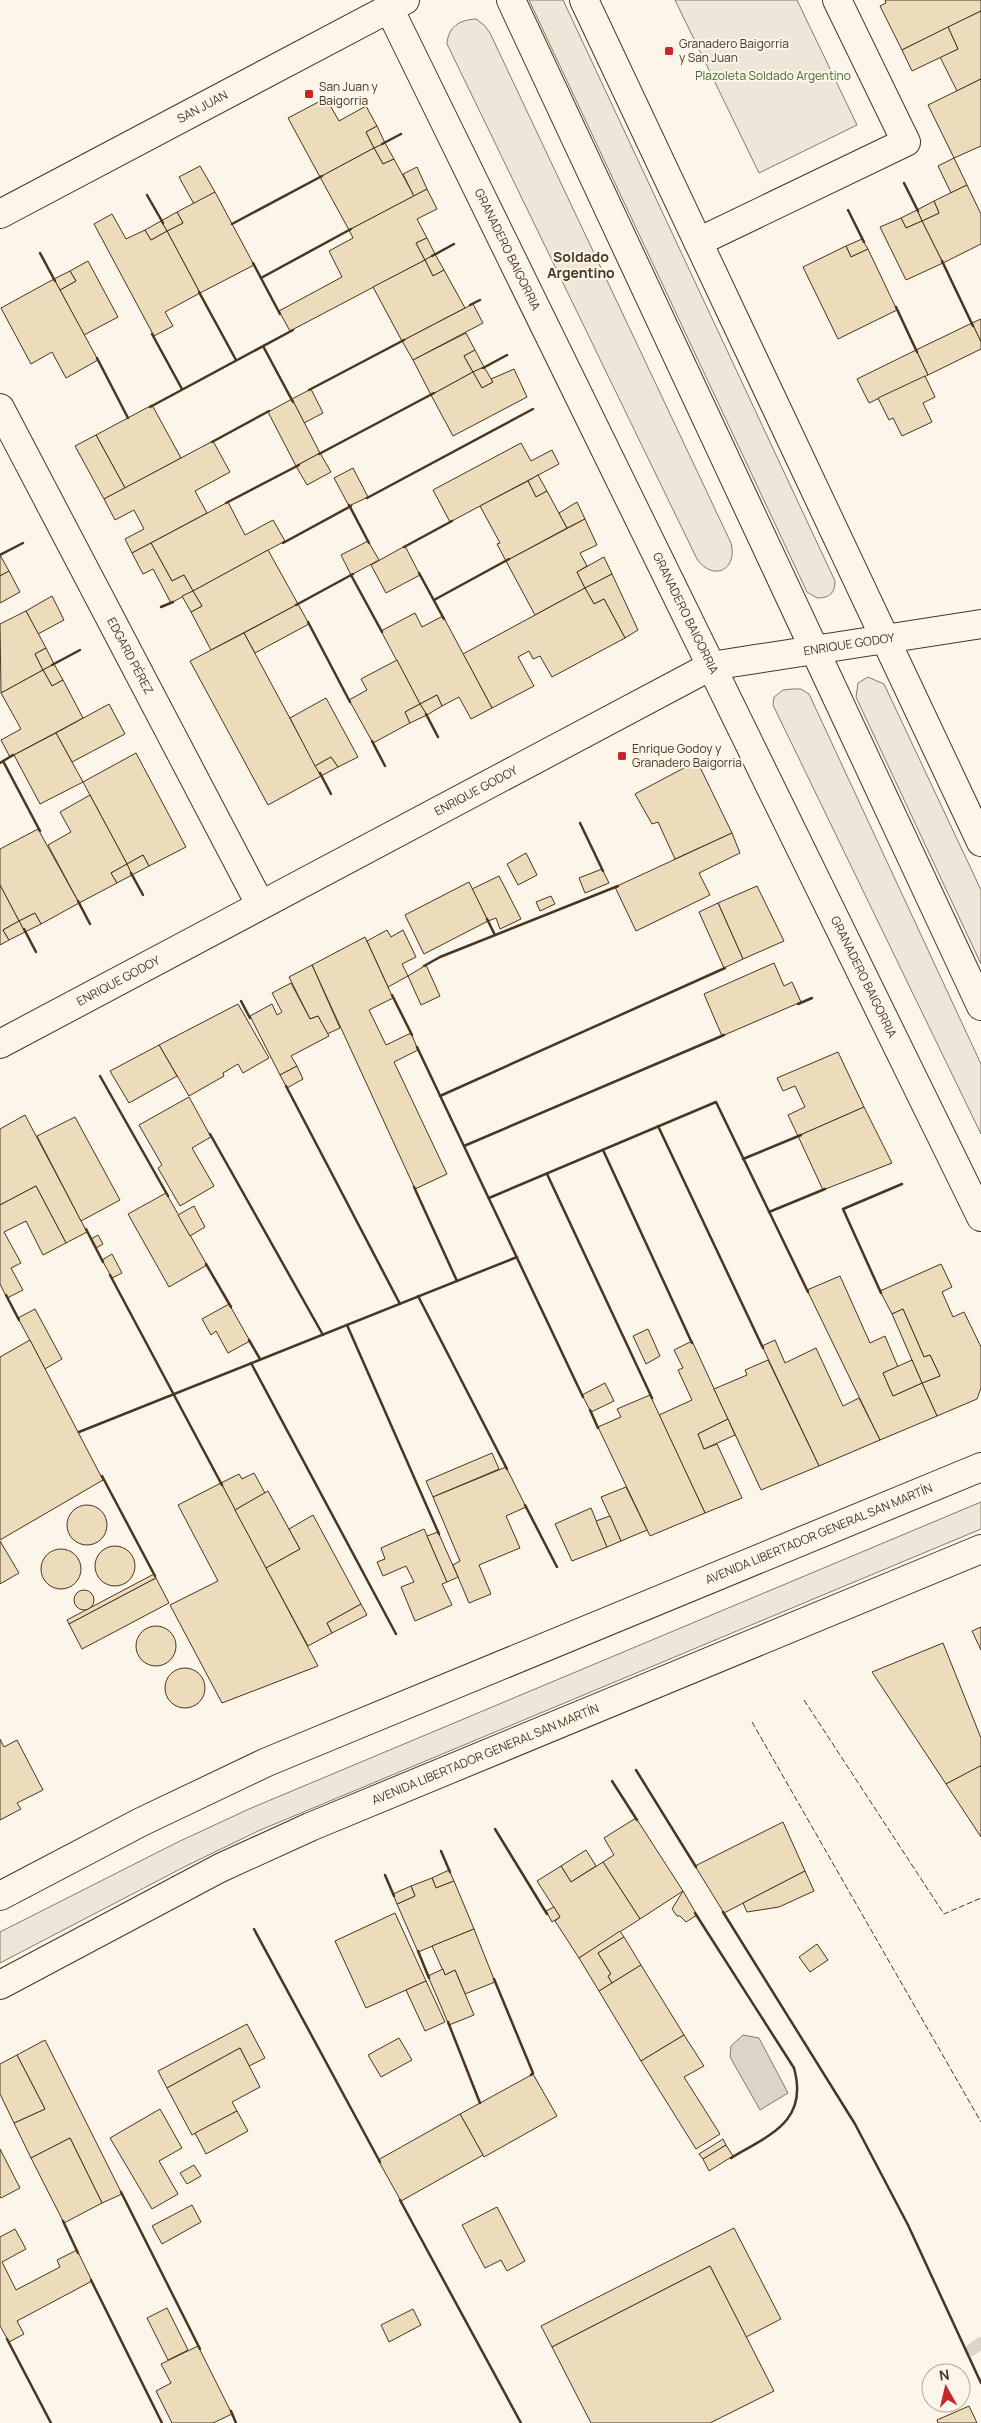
<svg xmlns="http://www.w3.org/2000/svg" width="981" height="2423" viewBox="0 0 981 2423" font-family="Manrope,sans-serif">
<style>
.green{fill:#ede6d9;stroke:#887966}
.water{fill:#dcd4c6;stroke:#887966}
.lines{fill:none;stroke-linecap:round;stroke-linejoin:round}
.stream{stroke:#dcd4c6;stroke-width:12}
.building{fill:#ecdcbc;stroke:#4a3520}
.minor-casing{stroke:#4a3520;stroke-width:30}
.primary-casing{stroke:#4a3520;stroke-width:30}
.minor{stroke:#fbf6e9;stroke-width:28}
.primary{stroke:#fbf6e9;stroke-width:28}
.fence{stroke:#4a3520;stroke-width:1;stroke-dasharray:6 2.5;stroke-linecap:butt}
.wall{stroke:#4a3520;stroke-width:2.5}
.poi-dot{fill:#c62828;stroke:#fbf6e9;stroke-width:2}
.labels{text-anchor:middle;stroke-width:4;stroke-linejoin:round;paint-order:stroke}
.poi-label{font-size:12px;fill:#4a3520;stroke:#fbf6e9;text-anchor:start}
.park-label{font-size:12px;fill:#436837;stroke:#fbf6e9}
.street-label{font-size:12px;fill:#4a3520;stroke:#fbf6e9}
.neighbourhood-label{font-size:14px;font-weight:bold;fill:#4a3520;stroke:#fbf6e9}
</style>
<rect width="100%" height="100%" fill="#fbf6e9"/>
<g class="green">
<path d="M529,0H563L835,581C835,593 830,598 817,598L807,592Z"/>
<polygon points="675,0 797,0 857,125 759,173"/>
<path d="M476,19L484,25L490,33L731,543C738,570 713,582 697,559L447,44C448,27 459,20 476,19Z"/>
<polygon points="868,677 884,684 981,890 981,964 856,697 858,683"/>
<polygon points="792,689 801,689 809,694 981,1064 981,1134 773,705 774,697 783,690"/>
<polygon points="981,1502 981,1529 258,1831 186,1866 0,1963 0,1932 178,1842 249,1809"/>
</g>
<polygon class="water" points="743,2035 759,2038 788,2093 760,2110 730,2057 731,2046"/>
<g class="lines">
<polyline class="stream" points="971,2350 981,2343"/>
</g>
<g class="building">
<polygon points="885,0 981,0 981,11 902,50 880,6 886,3"/>
<polygon points="981,11 981,79 957,91 940,57 958,49 948,27"/>
<polygon points="948,27 958,49 912,71 902,50"/>
<polygon points="981,79 981,146 954,158 928,105"/>
<polygon points="326,98 339,121 366,106 377,126 366,132 374,148 320,177 288,118"/>
<polygon points="377,126 385,143 374,148 366,132"/>
<polygon points="385,143 394,159 383,164 374,148"/>
<polygon points="374,148 383,164 394,159 414,196 349,230 320,177"/>
<polygon points="954,158 967,185 951,193 938,166"/>
<polygon points="200,166 215,192 194,204 179,177"/>
<polygon points="417,167 427,189 414,196 403,174"/>
<polygon points="967,185 981,214 981,244 943,263 922,221 939,213 934,201"/>
<polygon points="427,189 437,209 417,219 427,238 416,243 425,260 290,331 279,311 342,277 329,251 353,238 349,230"/>
<polygon points="215,192 254,265 200,293 167,231 183,223 177,212"/>
<polygon points="934,201 939,213 922,221 917,210"/>
<polygon points="917,210 922,221 906,228 901,218"/>
<polygon points="177,212 183,223 167,231 161,221"/>
<polygon points="112,214 126,239 145,230 151,240 167,231 200,293 165,312 173,326 154,336 94,224"/>
<polygon points="901,218 906,228 922,221 943,263 906,280 880,227"/>
<polygon points="161,221 167,231 151,240 145,230"/>
<polygon points="427,238 435,254 425,260 416,243"/>
<polygon points="862,239 868,249 851,257 846,246"/>
<polygon points="846,246 851,257 868,249 897,310 838,339 803,267"/>
<polygon points="435,254 444,270 433,276 425,260"/>
<polygon points="425,260 433,276 444,270 465,308 402,341 373,287"/>
<polygon points="88,261 118,317 84,335 60,290 76,281 70,271"/>
<polygon points="70,271 76,281 60,290 54,279"/>
<polygon points="54,279 98,360 66,378 52,352 31,364 1,308"/>
<polygon points="473,304 483,323 413,360 402,341"/>
<polygon points="981,319 981,342 972,323"/>
<polygon points="972,323 981,342 981,349 928,375 916,350"/>
<polygon points="466,333 475,350 464,356 473,372 431,395 413,360"/>
<polygon points="475,350 484,367 473,372 464,356"/>
<polygon points="916,350 928,375 869,403 857,379"/>
<polygon points="484,367 493,382 482,388 473,372"/>
<polygon points="514,369 527,397 453,436 431,395 473,372 482,388 493,382 491,379"/>
<polygon points="925,376 935,397 923,403 932,422 902,436 893,418 889,420 878,398"/>
<polygon points="311,389 323,413 304,423 292,399"/>
<polygon points="292,399 320,453 296,466 268,412"/>
<polygon points="152,405 181,458 125,488 96,435"/>
<polygon points="96,435 125,488 104,499 75,446"/>
<polygon points="213,441 230,472 195,491 207,513 132,553 125,539 144,529 134,510 115,520 104,499"/>
<polygon points="521,443 531,461 552,450 559,464 450,522 433,490"/>
<polygon points="320,453 331,472 307,485 296,466"/>
<polygon points="353,468 368,497 349,506 334,478"/>
<polygon points="538,475 547,491 536,497 528,481"/>
<polygon points="528,481 536,497 547,491 567,528 506,561 497,544 500,543 480,506"/>
<polygon points="228,502 245,535 273,520 285,541 193,591 184,575 172,581 151,543"/>
<polygon points="577,502 585,519 567,528 559,513"/>
<polygon points="585,519 597,545 580,553 587,566 577,572 585,588 535,615 506,561"/>
<polygon points="368,541 379,560 351,575 341,555"/>
<polygon points="151,543 172,581 184,575 193,591 171,603 153,569 143,574 132,553"/>
<polygon points="405,546 420,575 386,593 371,565"/>
<polygon points="268,550 298,604 211,650 191,612 202,606 193,591"/>
<polygon points="0,555 9,571 0,576"/>
<polygon points="604,557 612,574 585,588 577,572"/>
<polygon points="9,571 20,592 0,603 0,576"/>
<polygon points="612,574 638,630 625,638 604,599 594,604 585,588"/>
<polygon points="585,588 594,604 604,599 625,638 552,677 540,656 533,659 529,651 518,657 534,686 492,708 463,654"/>
<polygon points="193,591 202,606 191,612 182,596"/>
<polygon points="52,596 64,620 38,634 26,611"/>
<polygon points="298,604 309,624 255,653 244,633"/>
<polygon points="26,611 46,648 35,654 43,670 1,693 0,624"/>
<polygon points="415,613 422,627 443,616 492,708 471,719 459,697 442,706 437,695 420,704 381,631"/>
<polygon points="244,633 321,776 268,805 190,661"/>
<polygon points="46,648 54,664 43,670 35,654"/>
<polygon points="397,660 420,704 405,712 410,723 373,743 349,700 367,690 361,679"/>
<polygon points="54,664 63,680 52,686 43,670"/>
<polygon points="43,670 52,686 63,680 83,718 10,757 1,740 21,729 1,693"/>
<polygon points="437,695 442,706 427,715 420,704"/>
<polygon points="326,698 358,757 338,767 331,757 315,766 290,718"/>
<polygon points="109,704 125,734 72,762 56,733"/>
<polygon points="420,704 427,715 410,723 405,712"/>
<polygon points="56,733 83,782 40,804 14,755"/>
<polygon points="136,753 186,847 149,866 143,855 127,864 83,782"/>
<polygon points="331,757 338,767 321,776 315,766"/>
<polygon points="697,761 732,833 675,859 658,822 652,824 635,794"/>
<polygon points="90,795 127,864 111,873 117,883 79,903 48,845 71,832 60,812"/>
<polygon points="38,829 79,903 41,924 35,913 19,921 0,885 0,849"/>
<polygon points="732,833 740,853 699,873 710,895 636,931 615,887"/>
<polygon points="526,853 537,875 518,885 507,864"/>
<polygon points="143,855 149,866 132,875 127,864"/>
<polygon points="127,864 132,875 117,883 111,873"/>
<polygon points="602,869 609,883 585,893 579,878"/>
<polygon points="499,876 521,919 500,929 496,918 488,921 472,889"/>
<polygon points="469,882 488,921 424,954 405,915"/>
<polygon points="0,885 19,921 3,930 9,940 0,945"/>
<polygon points="757,886 784,941 743,959 718,903"/>
<polygon points="551,896 555,904 540,911 536,902"/>
<polygon points="718,903 743,959 724,968 699,912"/>
<polygon points="35,913 41,924 25,932 19,921"/>
<polygon points="19,921 25,932 9,940 3,930"/>
<polygon points="387,930 391,937 403,930 416,957 402,964 408,976 388,987 367,941"/>
<polygon points="365,937 393,998 369,1010 386,1045 411,1033 418,1050 394,1062 447,1174 415,1189 312,965"/>
<polygon points="774,963 784,986 792,982 801,1002 722,1036 704,994"/>
<polygon points="312,965 340,1028 327,1034 318,1016 310,1019 289,977"/>
<polygon points="426,965 440,996 421,1005 408,976"/>
<polygon points="291,983 310,1019 318,1016 329,1036 291,1056 297,1066 280,1075 250,1016 272,1004 277,1015 282,1012 272,993"/>
<polygon points="238,1004 269,1058 243,1073 238,1064 223,1073 224,1076 189,1096 159,1045"/>
<polygon points="159,1045 177,1076 129,1103 110,1071"/>
<polygon points="838,1052 864,1107 798,1136 788,1115 805,1107 795,1086 783,1091 777,1078"/>
<polygon points="297,1066 303,1079 287,1088 280,1075"/>
<polygon points="189,1097 211,1137 192,1148 214,1186 180,1206 158,1168 162,1165 139,1125"/>
<polygon points="864,1107 892,1163 823,1190 798,1136"/>
<polygon points="25,1115 87,1232 66,1243 36,1186 0,1205 0,1129"/>
<polygon points="75,1117 120,1200 81,1221 37,1136"/>
<polygon points="36,1186 66,1243 43,1255 26,1221 4,1232 21,1263 11,1268 23,1290 7,1298 0,1284 0,1205"/>
<polygon points="166,1193 207,1265 169,1287 128,1214"/>
<polygon points="194,1206 205,1227 190,1236 178,1215"/>
<polygon points="98,1235 103,1244 96,1248 91,1239"/>
<polygon points="112,1254 122,1273 112,1278 102,1260"/>
<polygon points="941,1264 952,1287 942,1292 953,1317 964,1312 981,1347 981,1388 977,1399 937,1416 922,1383 940,1376 930,1355 924,1357 903,1309 892,1314 880,1291"/>
<polygon points="840,1276 870,1343 885,1336 898,1367 883,1373 893,1396 922,1383 937,1416 880,1440 807,1290"/>
<polygon points="229,1304 250,1341 228,1353 216,1331 211,1335 202,1319"/>
<polygon points="35,1309 62,1359 45,1369 18,1318"/>
<polygon points="903,1309 924,1357 930,1355 940,1376 922,1383 892,1314"/>
<polygon points="648,1329 660,1356 646,1364 633,1336"/>
<polygon points="30,1340 103,1480 0,1540 0,1357"/>
<polygon points="775,1340 785,1363 816,1348 843,1406 859,1398 880,1440 819,1466 762,1346"/>
<polygon points="692,1341 728,1419 698,1434 704,1449 717,1444 742,1498 705,1513 659,1415 692,1400 678,1370 683,1368 674,1350"/>
<polygon points="768,1360 819,1466 761,1490 714,1389 747,1375 745,1370"/>
<polygon points="912,1360 922,1383 893,1396 883,1373"/>
<polygon points="605,1383 614,1401 591,1412 582,1395"/>
<polygon points="650,1395 705,1513 650,1536 598,1427 621,1417 617,1409"/>
<polygon points="728,1419 735,1435 704,1449 698,1434"/>
<polygon points="492,1453 499,1469 433,1497 426,1481"/>
<polygon points="506,1467 526,1507 506,1516 520,1548 479,1565 491,1594 469,1603 453,1565 460,1561 433,1497"/>
<polygon points="254,1473 265,1493 235,1510 221,1483 239,1474 242,1479"/>
<polygon points="221,1483 318,1666 222,1703 170,1605 218,1581 178,1505"/>
<polygon points="626,1487 647,1530 621,1541 601,1497"/>
<polygon points="268,1491 300,1549 266,1568 235,1510"/>
<circle cx="87" cy="1525" r="20"/>
<polygon points="591,1508 607,1547 572,1561 555,1524"/>
<polygon points="313,1515 361,1604 327,1623 332,1633 308,1646 266,1568 300,1549 289,1529"/>
<polygon points="610,1516 621,1541 607,1547 596,1521"/>
<polygon points="424,1529 447,1582 442,1584 452,1605 415,1621 401,1587 414,1582 406,1566 383,1576 377,1562 385,1559 381,1548"/>
<polygon points="438,1532 458,1577 447,1582 427,1536"/>
<polygon points="0,1541 19,1573 0,1584"/>
<circle cx="115" cy="1566" r="20"/>
<circle cx="61" cy="1569" r="20"/>
<polygon points="154,1574 156,1578 69,1624 67,1620"/>
<polygon points="156,1578 169,1603 82,1649 69,1624"/>
<circle cx="84" cy="1600" r="10"/>
<polygon points="361,1604 367,1615 332,1633 327,1623"/>
<circle cx="156" cy="1646" r="20"/>
<polygon points="981,1627 981,1650 972,1631"/>
<polygon points="943,1643 981,1738 981,1766 946,1784 872,1672"/>
<circle cx="185" cy="1688" r="20"/>
<polygon points="0,1739 4,1747 17,1740 43,1790 17,1803 21,1809 0,1820"/>
<polygon points="980,1766 981,1767 981,1837 946,1784"/>
<polygon points="636,1818 683,1891 640,1919 603,1862 614,1855 604,1838"/>
<polygon points="783,1822 805,1871 724,1913 695,1866"/>
<polygon points="586,1850 596,1866 571,1882 561,1866"/>
<polygon points="603,1862 640,1919 579,1958 555,1921 560,1917 537,1881 561,1866 571,1882"/>
<polygon points="449,1870 454,1881 436,1888 432,1878"/>
<polygon points="805,1871 814,1891 779,1907 747,1912 743,1903"/>
<polygon points="432,1878 436,1888 454,1881 474,1929 418,1952 397,1904 415,1896 411,1886"/>
<polygon points="411,1886 415,1896 397,1904 393,1894"/>
<polygon points="683,1891 697,1915 686,1922 680,1916 677,1916 672,1909"/>
<polygon points="554,1907 560,1917 552,1922 546,1911"/>
<polygon points="395,1913 426,1981 366,2008 335,1941"/>
<polygon points="474,1929 495,1982 465,1994 455,1970 445,1975 432,1946"/>
<polygon points="620,1931 624,1937 598,1953 611,1974 608,1976 612,1983 599,1991 579,1958"/>
<polygon points="624,1937 641,1965 612,1983 608,1976 611,1974 598,1953"/>
<polygon points="817,1944 828,1960 810,1972 799,1957"/>
<polygon points="641,1965 684,2035 641,2061 599,1991"/>
<polygon points="443,1969 445,1975 455,1970 474,2015 449,2025 428,1976"/>
<polygon points="426,1981 445,2022 425,2031 406,1990"/>
<polygon points="247,2024 265,2058 249,2066 240,2048 167,2088 158,2071"/>
<polygon points="684,2035 704,2066 684,2077 720,2134 696,2149 641,2061"/>
<polygon points="399,2038 412,2060 381,2077 368,2055"/>
<polygon points="45,2040 122,2194 102,2203 70,2138 31,2158 14,2123 45,2109 17,2055"/>
<polygon points="240,2048 260,2087 232,2102 237,2111 192,2135 167,2088"/>
<polygon points="17,2055 45,2109 14,2123 0,2094 0,2064"/>
<polygon points="533,2074 557,2116 484,2157 460,2114"/>
<polygon points="160,2109 182,2148 159,2161 178,2194 152,2209 110,2138"/>
<polygon points="237,2111 248,2131 206,2154 195,2133"/>
<polygon points="460,2114 483,2155 401,2201 378,2160"/>
<polygon points="70,2138 102,2203 64,2223 31,2158"/>
<polygon points="723,2139 726,2145 703,2159 699,2154"/>
<polygon points="726,2145 733,2156 709,2171 703,2159"/>
<polygon points="0,2149 20,2188 1,2198 0,2197"/>
<polygon points="194,2165 201,2176 187,2184 180,2173"/>
<polygon points="192,2205 201,2222 162,2244 152,2226"/>
<polygon points="497,2207 525,2261 507,2271 501,2260 485,2268 462,2225"/>
<polygon points="734,2228 781,2319 746,2337 710,2266 552,2347 541,2326"/>
<polygon points="15,2229 26,2249 2,2262 16,2290 60,2267 57,2260 77,2250 92,2281 17,2321 24,2334 9,2342 0,2326 0,2237"/>
<polygon points="710,2266 774,2391 710,2423 591,2423 552,2347"/>
<polygon points="167,2308 188,2350 168,2360 147,2318"/>
<polygon points="413,2309 421,2325 389,2342 381,2325"/>
<polygon points="198,2346 232,2414 213,2423 172,2423 156,2391 171,2383 161,2364"/>
<polygon points="969,2406 977,2423 938,2423 937,2420"/>
</g>
<g class="lines">
<defs>
<g id="minor">
<polyline points="511,0 981,1006"/>
<polyline points="584,0 981,842"/>
<path id="s1" d="M389,8L981,1217"/>
<path id="s2" d="M0,214L405,0"/>
<polyline points="698,242 906,142 837,0"/>
<path id="s3" d="M0,408L260,904"/>
<path id="s4" d="M0,1044L711,666L981,624"/>
</g>
<g id="primary">
<path id="s5" d="M0,1896L141,1822L267,1762L981,1467"/>
<path id="s6" d="M0,1985L220,1868L310,1827L981,1549"/>
</g>
</defs>
<use href="#minor" class="minor-casing"/>
<use href="#primary" class="primary-casing"/>
<use href="#minor" class="minor"/>
<use href="#primary" class="primary"/>
<g class="fence">
<polyline points="804,1700 944,1914 981,1898"/>
<polyline points="752,1722 981,2122"/>
</g>
<g class="wall">
<polyline points="382,144 401,134"/>
<polyline points="904,183 918,211"/>
<polyline points="147,195 163,223"/>
<polyline points="848,210 864,242"/>
<polyline points="232,224 322,176"/>
<polyline points="40,253 55,281"/>
<polyline points="432,256 454,244"/>
<polyline points="942,261 973,326"/>
<polyline points="253,263 280,314"/>
<polyline points="261,278 351,229"/>
<polyline points="199,292 236,360"/>
<polyline points="470,305 480,300"/>
<polyline points="896,307 917,352"/>
<polyline points="152,334 182,389"/>
<polyline points="263,346 293,402"/>
<polyline points="97,358 128,418"/>
<polyline points="483,368 507,355"/>
<polyline points="309,390 404,340"/>
<polyline points="150,407 293,330"/>
<polyline points="212,442 269,411"/>
<polyline points="319,454 434,393"/>
<polyline points="367,498 533,409"/>
<polyline points="226,503 299,465"/>
<polyline points="349,505 369,543"/>
<polyline points="283,543 351,506"/>
<polyline points="404,547 452,521"/>
<polyline points="0,555 23,543"/>
<polyline points="419,573 444,619"/>
<polyline points="351,575 382,632"/>
<polyline points="434,600 509,559"/>
<polyline points="296,605 353,574"/>
<polyline points="161,607 173,602"/>
<polyline points="308,622 350,702"/>
<polyline points="52,665 80,650"/>
<polyline points="426,714 438,737"/>
<polyline points="372,741 385,766"/>
<polyline points="3,761 40,831"/>
<polyline points="0,763 13,755"/>
<polyline points="320,773 331,794"/>
<polyline points="580,823 603,871"/>
<polyline points="131,873 143,895"/>
<polyline points="78,901 90,924"/>
<polyline points="487,919 495,935"/>
<polyline points="24,929 36,952"/>
<polyline points="424,966 440,957 618,886"/>
<polyline points="392,995 412,1035"/>
<polyline points="241,1001 250,1018"/>
<polyline points="798,1004 812,998"/>
<polyline points="417,1047 583,1397"/>
<polyline points="100,1076 168,1196"/>
<polyline points="286,1086 400,1304"/>
<polyline points="440,1096 725,968"/>
<polyline points="658,1126 763,1348"/>
<polyline points="210,1134 323,1335"/>
<polyline points="464,1146 724,1035"/>
<polyline points="603,1150 692,1343"/>
<polyline points="743,1159 801,1135"/>
<polyline points="547,1174 652,1398"/>
<polyline points="414,1187 457,1281"/>
<polyline points="489,1198 716,1102 808,1292"/>
<polyline points="769,1212 825,1189"/>
<polyline points="86,1229 103,1262"/>
<polyline points="206,1264 231,1307"/>
<polyline points="110,1275 222,1485"/>
<polyline points="881,1293 843,1209 902,1184"/>
<polyline points="6,1295 19,1320"/>
<polyline points="418,1296 507,1469"/>
<polyline points="347,1325 439,1534"/>
<polyline points="249,1340 260,1359"/>
<polyline points="251,1363 396,1634"/>
<polyline points="590,1410 598,1428"/>
<polyline points="79,1432 517,1257"/>
<polyline points="102,1476 155,1576"/>
<polyline points="525,1505 557,1567"/>
<polyline points="636,1770 696,1867"/>
<polyline points="612,1781 637,1820"/>
<polyline points="495,1829 547,1914"/>
<polyline points="441,1851 450,1872"/>
<polyline points="385,1875 394,1896"/>
<polyline points="723,1912 855,2124 908,2225 981,2383"/>
<path d="M695,1913L794,2068C809,2122 769,2135 731,2158"/>
<polyline points="254,1929 380,2162"/>
<polyline points="418,1951 429,1978"/>
<polyline points="494,1979 533,2073 531,2075"/>
<polyline points="448,2022 480,2103"/>
<polyline points="121,2192 200,2349"/>
<polyline points="400,2200 521,2423"/>
<polyline points="63,2221 78,2253"/>
<polyline points="91,2280 162,2423"/>
<polyline points="7,2339 51,2423"/>
<polyline points="231,2411 236,2423"/>
</g>
</g>
<g class="poi-dot">
<rect x="664" y="46" width="10" height="10" rx="2.5"/>
<rect x="304" y="89" width="10" height="10" rx="2.5"/>
<rect x="617" y="751" width="10" height="10" rx="2.5"/>
</g>
<g class="labels">
<g class="poi-label">
<text x="679" y="48">Granadero Baigorria<tspan x="679" dy="14">y San Juan</tspan></text>
<text x="319" y="91">San Juan y<tspan x="319" dy="14">Baigorria</tspan></text>
<text x="632" y="753">Enrique Godoy y<tspan x="632" dy="14">Granadero Baigorria</tspan></text>
</g>
<g class="park-label">
<text x="773" y="80">Plazoleta Soldado Argentino</text>
</g>
<g class="street-label">
<text dy="4" stroke="none"><textPath href="#s2" startOffset="229">SAN JUAN</textPath></text>
<text dy="4" stroke="none"><textPath href="#s1" startOffset="269">GRANADERO BAIGORRIA</textPath></text>
<text dy="4" stroke="none"><textPath href="#s1" startOffset="674">GRANADERO BAIGORRIA</textPath></text>
<text dy="4" stroke="none"><textPath href="#s4" startOffset="945">ENRIQUE GODOY</textPath></text>
<text dy="4" stroke="none"><textPath href="#s3" startOffset="280">EDGARD PÉREZ</textPath></text>
<text dy="4" stroke="none"><textPath href="#s4" startOffset="539">ENRIQUE GODOY</textPath></text>
<text dy="4" stroke="none"><textPath href="#s1" startOffset="1079">GRANADERO BAIGORRIA</textPath></text>
<text dy="4" stroke="none"><textPath href="#s4" startOffset="134">ENRIQUE GODOY</textPath></text>
<text dy="4" stroke="none"><textPath href="#s5" startOffset="896">AVENIDA LIBERTADOR GENERAL SAN MARTÍN</textPath></text>
<text dy="4" stroke="none"><textPath href="#s6" startOffset="538">AVENIDA LIBERTADOR GENERAL SAN MARTÍN</textPath></text>
</g>
<g class="neighbourhood-label">
<text x="581" y="262">Soldado<tspan x="581" dy="16">Argentino</tspan></text>
</g>
</g>
<g transform="translate(946 2388) rotate(352)"><circle r="24" fill="#fbf6e9" stroke="#b4a999"/>
<path d="M0-4L9 19L0 12L-9 19Z" fill="#c62828"/>
<text y="-8" font-size="14" font-weight="bold" text-anchor="middle" fill="#4a3520">N</text>
</g>
</svg>
